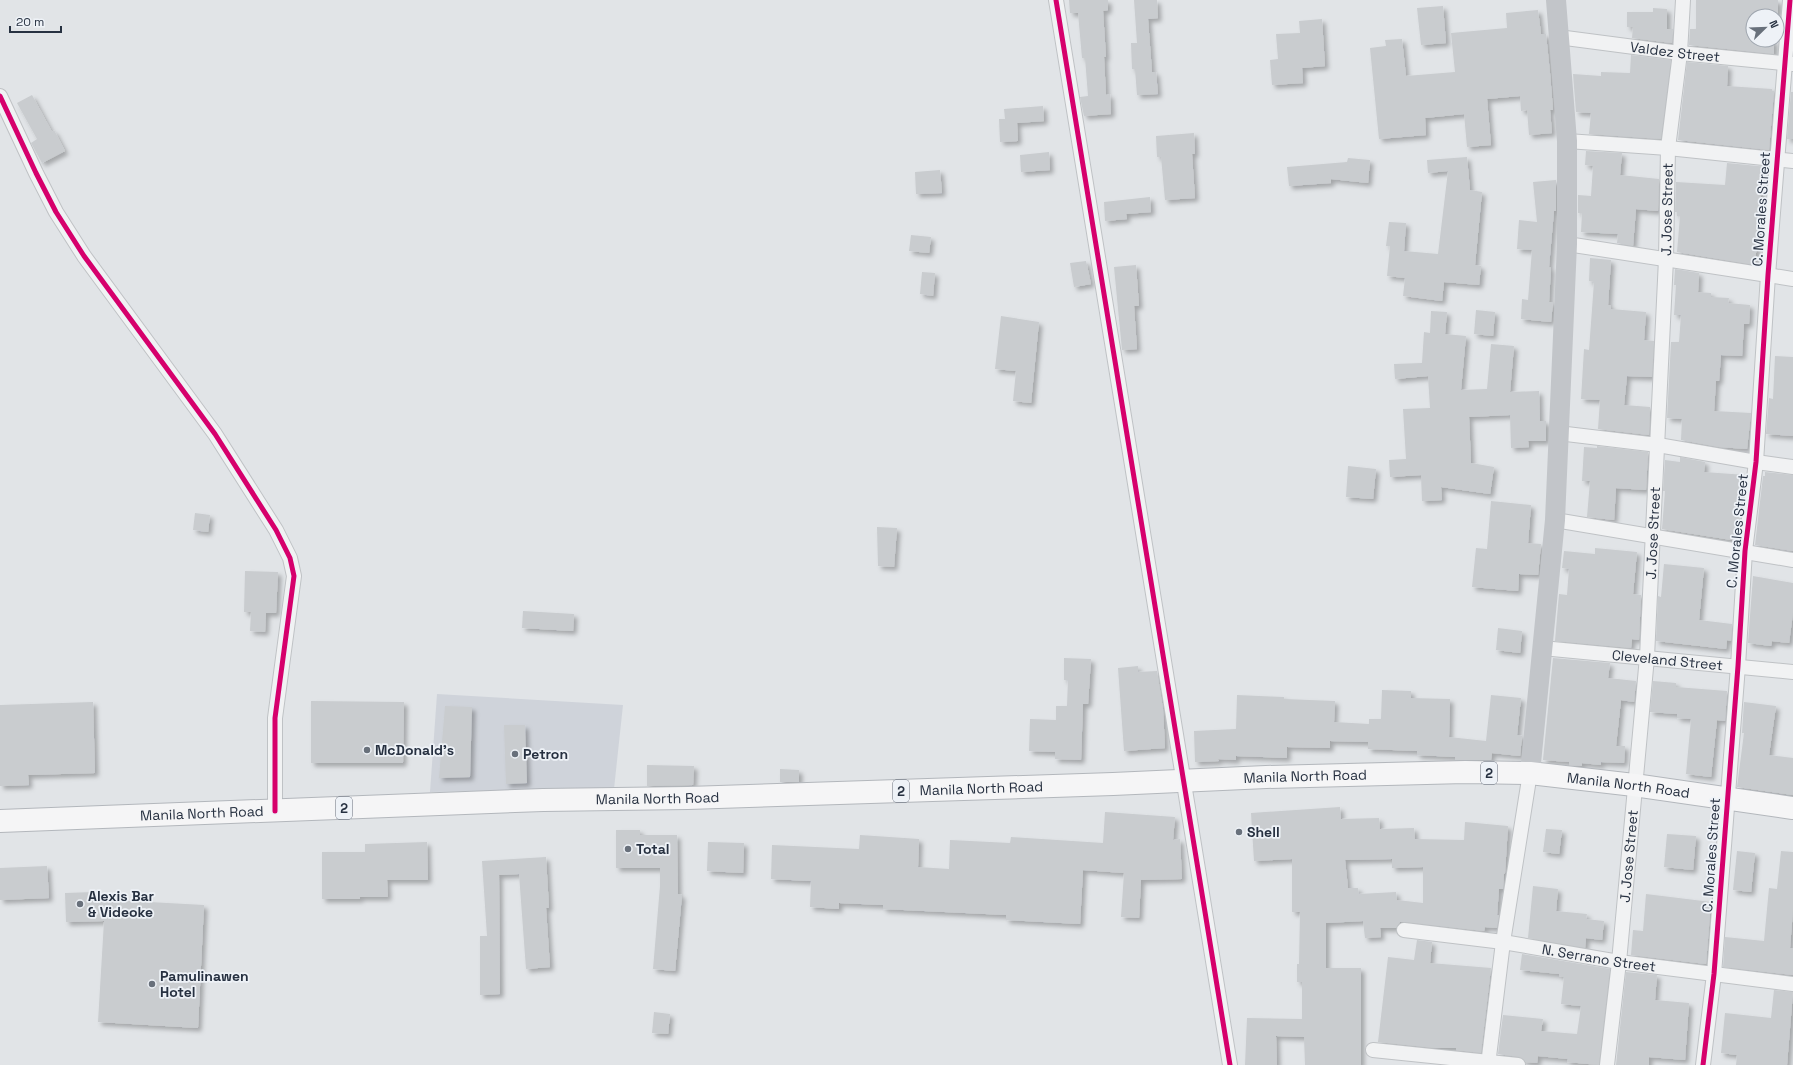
<svg xmlns="http://www.w3.org/2000/svg" width="1793" height="1065" viewBox="0 0 1793 1065" font-family="'Space Grotesk',sans-serif">
<style>
.built{fill:#cfd3da}
.building{fill:#c9cccf;fill-rule:evenodd;filter:url(#shadow)}
.lines{fill:none;stroke-linecap:round;stroke-linejoin:round}
.minor-casing{stroke:#bfc2c5;stroke-width:16}
.trunk-casing{stroke:#b3b7bc;stroke-width:24}
.minor{stroke:#f1f2f3;stroke-width:14}
.secondary{stroke:#c2c5c9;stroke-width:20}
.trunk{stroke:#f5f5f6;stroke-width:22}
.cycleway-casing{stroke:#eef2f7;stroke-width:8}
.cycleway{stroke:#d6006c;stroke-width:5}
.poi-dot{fill:#68707b;stroke:#eef2f7;stroke-width:1.5}
.labels{text-anchor:middle;stroke-width:3.5;stroke-linejoin:round;paint-order:stroke}
.shield{fill:#eef2f7;stroke:#636b78;stroke-width:1}
.shield-label{font-size:13px;font-weight:bold;fill:#273141}
.street-label{font-size:14px;fill:#273141;stroke:#eef2f7}
.poi-label{font-size:14px;font-weight:bold;fill:#273141;stroke:#eef2f7;text-anchor:start}
</style>
<defs>
<filter id="shadow"><feDropShadow dx="3.5" dy="3.5" stdDeviation="2" flood-color="#0004"/></filter>
</defs>
<rect width="100%" height="100%" fill="#e1e4e7"/>
<polygon class="built" points="437,694 623,705 614,789 430,792"/>
<g class="building">
<polygon points="1069,0 1108,0 1108,10 1103,11 1106,57 1104,57 1106,95 1110,94 1111,114 1084,116 1080,97 1088,96 1085,58 1082,58 1078,13 1070,13"/>
<polygon points="1134,0 1157,0 1158,18 1148,19 1152,72 1156,72 1158,94 1137,95 1135,69 1132,69 1131,43 1137,43"/>
<polygon points="1696,0 1778,0 1778,14 1753,14 1753,40 1774,40 1774,54 1689,45 1690,29 1696,29"/>
<polygon points="1443,6 1446,43 1421,45 1417,8"/>
<polygon points="1653,8 1667,9 1667,29 1673,29 1672,43 1632,38 1633,27 1627,27 1627,12 1653,12"/>
<polygon points="1538,10 1541,34 1546,34 1550,73 1553,110 1550,110 1552,133 1529,135 1527,110 1521,111 1520,96 1487,99 1491,145 1467,147 1464,114 1425,118 1426,135 1379,139 1370,48 1386,46 1385,40 1402,39 1406,76 1455,72 1451,33 1507,28 1506,13"/>
<polygon points="1322,19 1325,66 1302,68 1303,83 1272,85 1270,60 1278,59 1276,34 1300,33 1299,21"/>
<polygon points="1631,55 1671,60 1661,139 1589,134 1591,113 1576,112 1573,74 1601,76 1601,72 1630,73"/>
<polygon points="1687,62 1728,66 1727,86 1772,89 1772,91 1774,91 1769,150 1678,140"/>
<polygon points="1791,92 1793,92 1793,139 1787,139"/>
<polygon points="32,95 52,132 54,130 65,151 42,163 31,143 37,139 17,103"/>
<polygon points="1043,106 1044,121 1017,123 1018,141 1000,142 999,119 1005,119 1004,109"/>
<polygon points="1194,133 1195,154 1192,154 1195,198 1165,200 1161,157 1157,157 1156,136"/>
<polygon points="1586,151 1622,153 1620,175 1659,179 1658,211 1636,209 1633,246 1617,243 1618,234 1581,232 1582,213 1578,213 1578,195 1591,196 1593,166 1585,165"/>
<polygon points="1049,152 1050,170 1021,172 1020,155"/>
<polygon points="1467,157 1470,190 1482,192 1475,265 1481,266 1479,285 1444,282 1442,301 1403,296 1405,278 1387,276 1390,246 1386,246 1389,222 1406,223 1404,251 1438,254 1448,171 1428,173 1427,160"/>
<polygon points="1348,158 1370,160 1368,183 1331,179 1331,183 1289,186 1287,167 1347,162"/>
<polygon points="1727,163 1768,167 1767,185 1762,185 1755,265 1677,252 1680,216 1677,216 1677,212 1675,212 1676,182 1725,185"/>
<polygon points="940,170 942,193 916,194 915,172"/>
<polygon points="1556,180 1556,211 1554,211 1549,267 1551,268 1549,302 1553,302 1551,322 1521,319 1522,299 1528,300 1532,250 1517,249 1519,220 1537,222 1533,182"/>
<polygon points="1150,197 1151,212 1126,214 1127,219 1105,221 1104,202"/>
<polygon points="911,235 931,237 929,253 909,251"/>
<polygon points="1590,258 1611,260 1608,305 1611,305 1611,309 1646,312 1644,340 1654,341 1652,377 1627,376 1624,405 1650,407 1649,435 1598,429 1600,400 1581,399 1584,349 1589,350 1594,282 1589,281"/>
<polygon points="1086,261 1091,284 1074,287 1070,263"/>
<polygon points="1136,265 1139,306 1134,306 1137,349 1122,350 1114,267"/>
<polygon points="1675,269 1699,273 1698,292 1711,293 1711,297 1729,298 1728,303 1750,305 1749,324 1744,324 1742,356 1721,355 1719,381 1716,381 1714,411 1751,413 1747,449 1719,447 1681,440 1682,419 1667,418 1671,342 1679,342 1681,315 1674,315 1676,285 1674,285"/>
<polygon points="922,272 935,273 933,296 920,294"/>
<polygon points="1476,310 1495,312 1493,336 1474,334"/>
<polygon points="1431,311 1447,312 1445,334 1466,336 1461,390 1487,389 1491,344 1514,346 1510,392 1539,391 1540,421 1546,421 1546,441 1528,441 1529,447 1511,448 1510,415 1469,417 1471,463 1494,467 1490,494 1441,487 1442,500 1422,501 1421,475 1390,477 1389,460 1406,459 1403,409 1430,408 1428,376 1395,379 1394,364 1422,363 1424,332 1430,333"/>
<polygon points="1001,316 1039,322 1031,403 1013,401 1016,371 995,369"/>
<polygon points="1775,356 1793,357 1793,436 1766,434 1769,398 1773,399"/>
<polygon points="1597,446 1648,452 1646,490 1616,488 1614,520 1587,517 1590,481 1582,481 1584,447 1597,448"/>
<polygon points="1680,457 1705,462 1704,472 1746,475 1738,541 1662,529 1665,491 1663,491 1665,460 1680,462"/>
<polygon points="1348,466 1376,469 1373,499 1346,497"/>
<polygon points="1765,472 1793,475 1793,551 1755,545 1763,476 1765,476"/>
<polygon points="1491,501 1531,505 1528,543 1541,544 1538,575 1519,574 1518,591 1472,587 1476,548 1487,549"/>
<polygon points="195,513 210,515 208,532 193,530"/>
<polygon points="877,527 897,528 894,567 878,566"/>
<polygon points="1595,548 1637,552 1633,594 1641,595 1639,640 1632,639 1631,648 1555,641 1559,594 1567,595 1569,569 1562,568 1564,551 1595,554"/>
<polygon points="1664,564 1704,568 1699,620 1732,624 1731,641 1727,640 1726,649 1656,641 1658,596 1661,597"/>
<polygon points="245,571 278,572 276,613 266,613 265,632 250,631 251,612 244,612"/>
<polygon points="1753,576 1793,583 1793,613 1789,643 1772,641 1771,646 1748,643"/>
<polygon points="523,611 574,614 573,631 522,628"/>
<polygon points="1498,628 1522,631 1520,653 1496,650"/>
<polygon points="1064,658 1091,659 1088,704 1083,704 1081,760 1055,759 1055,752 1029,751 1030,719 1056,720 1056,706 1067,706 1068,680 1064,680"/>
<polygon points="1553,658 1610,663 1608,678 1636,681 1634,702 1621,700 1616,746 1625,746 1624,763 1601,762 1601,765 1582,763 1582,766 1569,765 1569,762 1543,760"/>
<polygon points="1138,666 1138,672 1157,671 1163,709 1165,748 1124,751 1118,668"/>
<polygon points="1653,681 1676,683 1676,687 1727,691 1725,721 1717,720 1711,777 1686,774 1691,719 1677,718 1677,714 1650,712"/>
<polygon points="1382,690 1411,691 1411,698 1450,699 1449,737 1486,741 1491,695 1521,698 1517,735 1522,736 1520,756 1492,753 1491,760 1455,760 1455,757 1417,755 1417,751 1368,749 1368,742 1330,741 1330,748 1287,747 1287,758 1236,756 1236,760 1218,759 1219,761 1195,762 1194,731 1236,729 1237,695 1284,697 1284,699 1335,701 1334,722 1369,724 1369,719 1381,719"/>
<polygon points="311,701 404,702 403,763 311,763"/>
<polygon points="93,702 95,773 28,775 29,785 0,786 0,705"/>
<polygon points="1744,702 1776,706 1769,755 1793,758 1793,795 1737,787 1744,733 1742,733"/>
<polygon points="445,706 472,707 470,777 439,778"/>
<polygon points="504,725 525,725 527,783 506,784"/>
<polygon points="647,765 694,766 693,785 647,786"/>
<polygon points="780,769 799,770 799,782 780,782"/>
<path d="M1340,807L1341,819L1379,818L1380,829L1414,828L1415,839L1464,840L1465,822L1508,826L1505,873L1504,874L1503,889H1499L1497,915H1499L1497,928L1485,927L1484,931L1405,922H1400L1396,928H1380L1381,937L1365,938L1363,921L1326,923V968H1361V1065H1305L1304,1037L1276,1036L1277,1065H1245L1247,1018L1302,1019V982H1297V964H1299L1300,912H1292V859L1254,861L1251,813ZM1392,859V868L1423,867V903L1397,900L1396,892L1359,894L1358,888H1348L1345,860Z"/>
<polygon points="1105,812 1175,817 1173,840 1180,839 1182,879 1141,880 1139,918 1121,917 1124,873 1083,870 1080,924 1006,920 1006,915 883,909 883,905 839,903 839,909 810,907 811,881 771,879 772,845 859,849 860,835 919,839 918,867 949,869 950,840 1010,843 1011,837 1103,843"/>
<polygon points="1546,829 1562,830 1559,854 1543,852"/>
<polygon points="616,830 640,830 640,835 677,835 678,894 682,895 675,971 653,969 660,886 660,868 616,868"/>
<polygon points="1667,834 1696,836 1693,870 1664,867"/>
<polygon points="427,842 428,880 387,880 388,897 360,897 360,899 322,899 322,852 365,852 365,844"/>
<polygon points="708,842 744,843 743,873 707,871"/>
<polygon points="1737,851 1755,853 1751,892 1733,890"/>
<polygon points="1781,851 1793,852 1793,910 1790,948 1793,948 1793,975 1723,967 1725,937 1764,941 1769,888 1777,889"/>
<polygon points="546,857 549,908 546,908 550,967 526,969 519,874 499,875 500,994 480,995 480,936 487,936 482,861"/>
<polygon points="47,866 49,898 0,900 0,868"/>
<polygon points="1533,886 1558,889 1556,911 1587,914 1586,919 1604,921 1602,940 1586,938 1585,948 1528,938"/>
<polygon points="94,892 94,899 204,905 198,1028 98,1022 104,921 66,922 65,893"/>
<polygon points="1646,894 1711,902 1706,964 1631,955 1633,930 1643,931"/>
<polygon points="1417,940 1432,942 1430,963 1491,968 1481,1053 1456,1050 1456,1048 1435,1048 1378,1042 1388,957 1414,960"/>
<polygon points="1522,954 1610,969 1599,1065 1567,1062 1568,1059 1538,1056 1537,1063 1526,1062 1519,1057 1498,1054 1503,1015 1543,1019 1541,1031 1577,1034 1581,1006 1561,1004 1564,977 1559,976 1559,974 1520,970"/>
<polygon points="1626,972 1657,975 1655,1000 1689,1003 1685,1060 1649,1057 1649,1065 1616,1065"/>
<polygon points="1774,990 1793,992 1787,1065 1736,1065 1737,1055 1721,1053 1725,1013 1771,1018"/>
<polygon points="654,1012 670,1014 668,1034 652,1033"/>
</g>
<g class="lines">
<defs>
<g id="minor">
<polyline points="1056,0 1230,1065"/>
<path id="s1" d="M1558,37L1680,53L1793,64"/>
<polyline points="0,96 36,173 56,212 84,256 215,434 276,530 290,558 294,576 275,718 275,811"/>
<polyline points="1567,141 1668,148 1793,161"/>
<polyline points="1567,244 1793,279"/>
<polyline points="1558,433 1658,445 1756,462 1793,467"/>
<polyline points="1555,520 1793,560"/>
<path id="s2" d="M1542,648L1793,672"/>
<path id="s3" d="M1404,930L1503,942L1619,962L1793,984"/>
<polyline points="1373,1050 1518,1065"/>
<polyline points="1488,1065 1503,942 1530,773"/>
<path id="s4" d="M1607,1065L1619,962L1647,657L1666,259L1668,148L1680,53L1683,0"/>
<polyline points="1703,1065 1714,974 1738,666 1745,551 1756,462 1768,275 1790,0"/>
</g>
<g id="trunk">
<path id="s5" d="M0,821L543,800L688,798L1113,784L1266,777L1465,772L1530,773L1634,785L1793,808"/>
</g>
</defs>
<use href="#minor" class="minor-casing"/>
<use href="#trunk" class="trunk-casing"/>
<use href="#minor" class="minor"/>
<polyline class="secondary" points="1530,773 1555,520 1567,244 1567,141 1556,0"/>
<use href="#trunk" class="trunk"/>
<defs>
<g id="cycleway">
<polyline points="1056,0 1230,1065"/>
<polyline points="0,96 36,173 56,212 84,256 215,434 276,530 290,558 294,576 275,718 275,811"/>
<polyline points="1703,1065 1714,974 1738,666 1745,551 1756,462 1768,275 1790,0"/>
</g>
</defs>
<use href="#cycleway" class="cycleway-casing"/>
<use href="#cycleway" class="cycleway"/>
</g>
<g class="poi-dot">
<circle cx="367" cy="750" r="4"/>
<circle cx="515" cy="754" r="4"/>
<circle cx="1239" cy="832" r="4"/>
<circle cx="628" cy="849" r="4"/>
<circle cx="80" cy="904" r="4"/>
<circle cx="152" cy="984" r="4"/>
</g>
<g class="labels">
<g class="shield">
<rect x="1481" y="762" width="16" height="22" rx="3"/>
<rect x="893" y="780" width="16" height="22" rx="3"/>
<rect x="336" y="797" width="16" height="22" rx="3"/>
</g>
<g class="shield-label">
<text x="1489" y="778">2</text>
<text x="901" y="796">2</text>
<text x="344" y="813">2</text>
</g>
<g class="street-label">
<text dy="5" stroke="none"><textPath href="#s1" startOffset="118">Valdez Street</textPath></text>
<text dy="5" stroke="none"><textPath href="#s4" startOffset="858">J. Jose Street</textPath></text>
<text transform="translate(1761 209) rotate(-86)" y="5">C. Morales Street</text>
<text transform="translate(1737 531) rotate(-84)" y="5">C. Morales Street</text>
<text dy="5" stroke="none"><textPath href="#s4" startOffset="534">J. Jose Street</textPath></text>
<text dy="5" stroke="none"><textPath href="#s2" startOffset="126">Cleveland Street</textPath></text>
<text dy="5" stroke="none"><textPath href="#s5" startOffset="1306">Manila North Road</textPath></text>
<text dy="5" stroke="none"><textPath href="#s5" startOffset="1630">Manila North Road</textPath></text>
<text dy="5" stroke="none"><textPath href="#s5" startOffset="982">Manila North Road</textPath></text>
<text dy="5" stroke="none"><textPath href="#s5" startOffset="658">Manila North Road</textPath></text>
<text dy="5" stroke="none"><textPath href="#s5" startOffset="202">Manila North Road</textPath></text>
<text transform="translate(1711 855) rotate(-86)" y="5">C. Morales Street</text>
<text dy="5" stroke="none"><textPath href="#s4" startOffset="210">J. Jose Street</textPath></text>
<text dy="5" stroke="none"><textPath href="#s3" startOffset="197">N. Serrano Street</textPath></text>
</g>
<g class="poi-label">
<text x="375" y="755">McDonald's</text>
<text x="523" y="759">Petron</text>
<text x="1247" y="837">Shell</text>
<text x="636" y="854">Total</text>
<text x="88" y="901">Alexis Bar<tspan x="88" dy="16">&amp; Videoke</tspan></text>
<text x="160" y="981">Pamulinawen<tspan x="160" dy="16">Hotel</tspan></text>
</g>
</g>
<g transform="translate(1765 28) rotate(67)"><circle r="19" fill="#eef2f7" stroke="#9ea5ae"/>
<path d="M0-3L7 15L0 10L-7 15Z" fill="#68707b"/>
<text y="-6" font-size="11" font-weight="bold" text-anchor="middle" fill="#273141">N</text>
</g>
<path d="M10 26v6h51v-6" fill="none" stroke="#273141" stroke-width="2"/>
<text x="16" y="26" font-size="12" fill="#273141" stroke="#eef2f7" stroke-width="3" paint-order="stroke">20 m</text>
</svg>
